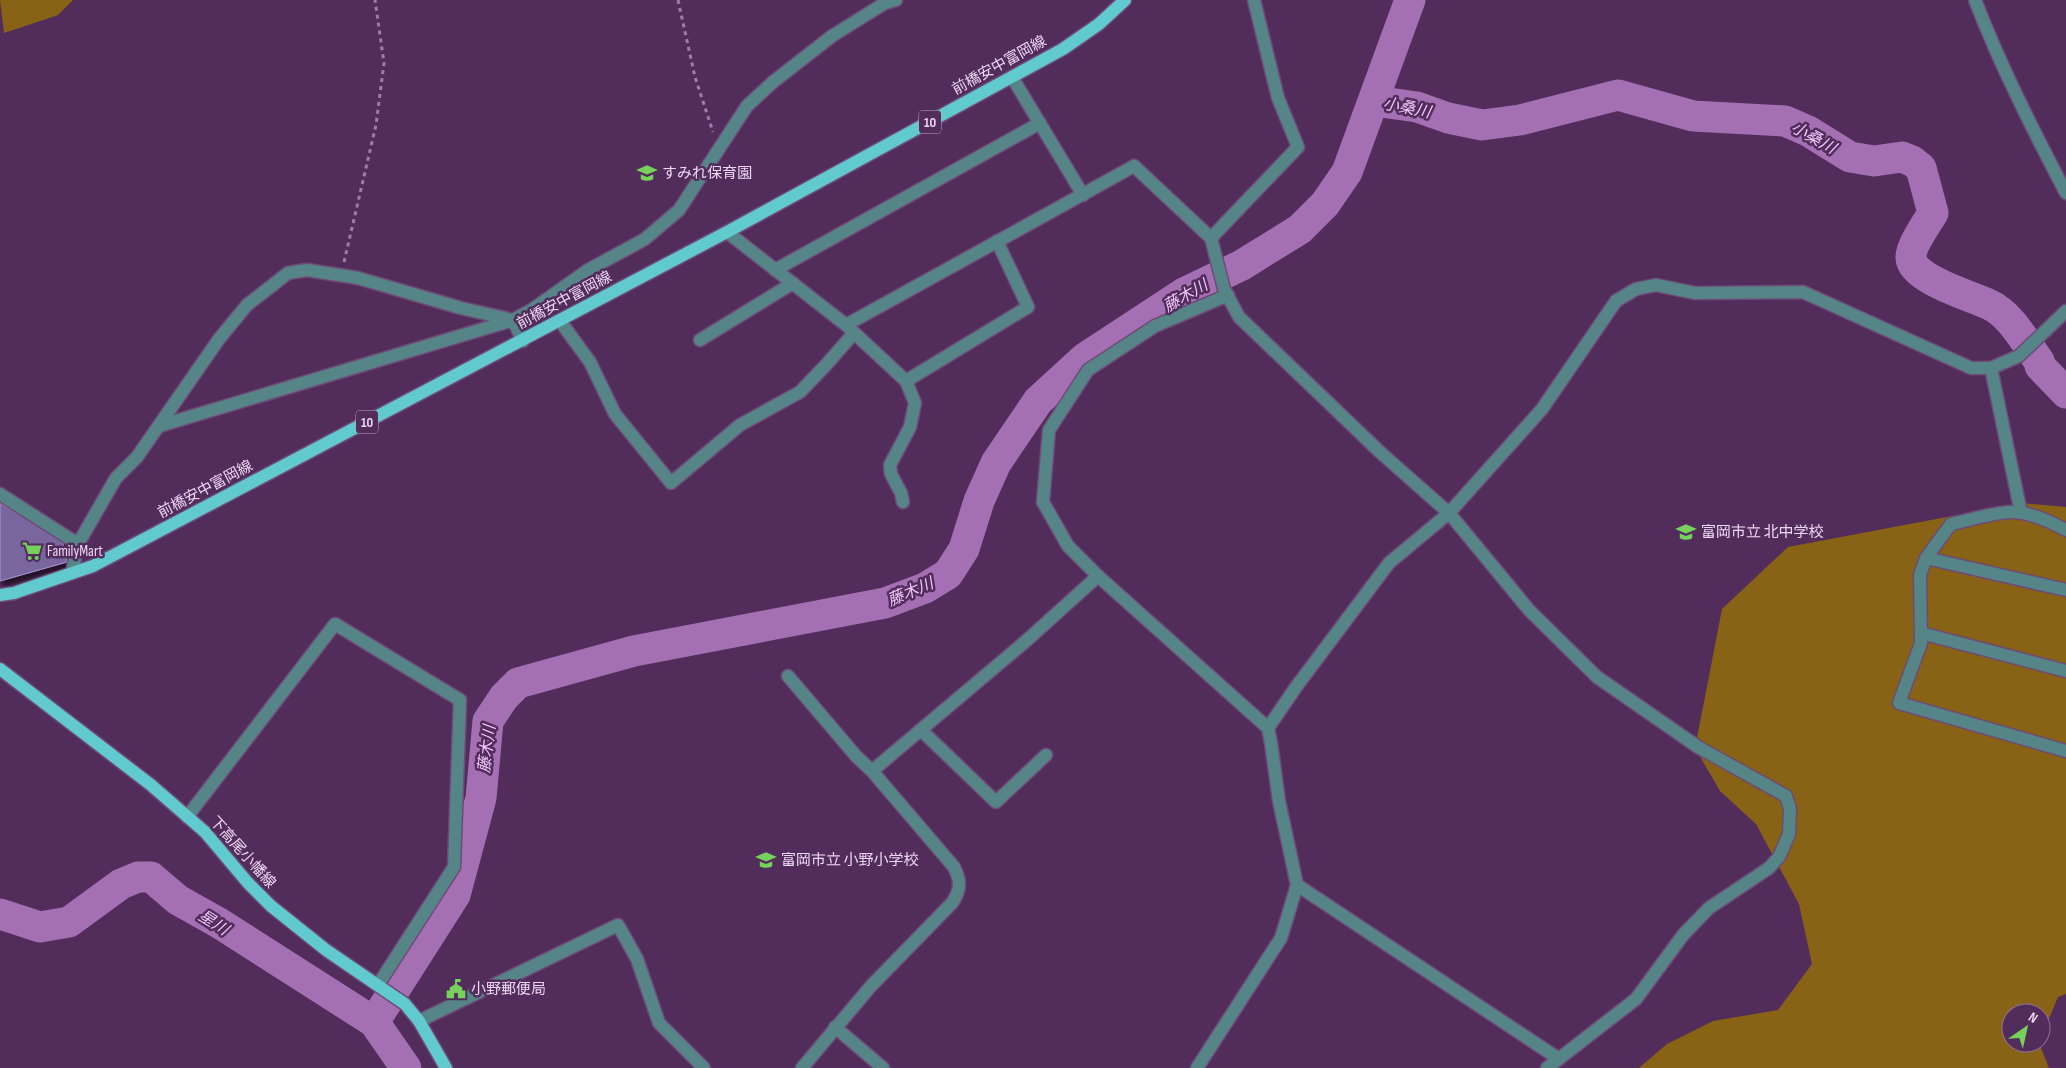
<svg xmlns="http://www.w3.org/2000/svg" width="2066" height="1068" viewBox="0 0 2066 1068" font-family="'Sofia Sans Condensed','Noto Sans JP',sans-serif">
<style>
.green{fill:#886215}
.lines{fill:none;stroke-linecap:round;stroke-linejoin:round}
.river{stroke:#a570b3;stroke-width:31}
.building{fill:#7a669f;stroke:#a591ce;filter:url(#shadow)}
.minor-casing{stroke:#6e4b77;stroke-width:15}
.major-casing{stroke:#6e4b77;stroke-width:15}
.path{stroke:#9d7fa4;stroke-width:3;stroke-dasharray:4 4;stroke-linecap:butt}
.minor{stroke:#568587;stroke-width:12}
.major{stroke:#61cace;stroke-width:12}
.labels{text-anchor:middle;stroke-width:5;stroke-linejoin:round;paint-order:stroke}
.shield{fill:#522d5c;stroke:#bea3c5;stroke-width:1}
.shield-label{font-size:14px;font-weight:bold;fill:#edd6f2}
.street-label{font-size:15px;fill:#edd6f2;stroke:#522d5c}
.poi-label{font-size:15px;fill:#edd6f2;stroke:#522d5c;text-anchor:start}
.water-label{font-size:16px;font-style:italic;fill:#f2c7fd;stroke:#522d5c}
</style>
<defs>
<filter id="shadow"><feDropShadow dx="3" dy="5.5" stdDeviation="2.5" flood-color="#0009"/></filter>
</defs>
<rect width="100%" height="100%" fill="#522d5c"/>
<g class="green">
<polygon points="0,0 73,0 58,15 4,33"/>
<polygon points="2021,503 2066,507 2066,994 2058,997 2041,1038 2041,1013 2011,1013 2011,1043 2039,1043 2049,1068 1639,1068 1667,1044 1713,1021 1778,1010 1812,964 1799,904 1756,824 1720,791 1695,748 1722,609 1788,547"/>
</g>
<g class="lines">
<g class="river">
<path d="M1374,101L1417,107L1448,118L1482,125L1520,120L1618,95L1693,116L1785,121L1808,131L1850,157L1874,161L1902,157L1912,161L1921,168L1933,213C1927,223 1910,247 1911,258C1912,279 1971,296 1988,304C2011,314 2025,342 2039,361L2040,366L2066,393"/>
<polyline points="0,914 40,927 69,922 121,884 138,877 151,877 178,900 219,923 374,1022 406,1068"/>
<polyline points="374,1022 455,895 481,798 488,721 504,697 518,683 634,651 885,603 925,588 948,574 964,549 979,501 996,463 1038,401 1085,358 1184,293 1242,265 1300,229 1325,204 1347,172 1410,0"/>
</g>
</g>
<polygon class="building" points="0,503 62,540 67,562 0,581"/>
<g class="lines">
<defs>
<g id="minor">
<path d="M1975,0C2001,67 2033,130 2066,193"/>
<polyline points="1012,77 1083,195"/>
<polyline points="727,232 846,325 1134,166 1211,238 1224,289 1239,317 1381,453 1449,513 1529,610 1597,677 1698,747 1786,796 1790,809 1789,834 1779,857 1769,868 1709,908 1683,935 1636,999 1547,1068"/>
<polyline points="1211,238 1298,147 1278,98 1254,0"/>
<polyline points="775,270 1040,123"/>
<polyline points="560,321 590,362 615,414 671,483 740,425 800,392 825,366 854,333"/>
<polyline points="849,328 906,381 915,403 910,427 890,465 891,474 901,493 903,502"/>
<polyline points="700,340 793,283"/>
<polyline points="1991,368 2021,513"/>
<polyline points="906,381 1028,307 997,241"/>
<polyline points="159,426 513,320 533,309 588,270 645,239 679,210 747,106 773,82 832,36 885,3 896,0"/>
<polyline points="0,494 78,544 72,573"/>
<path d="M2066,530C2051,522 2027,511 2010,512C1991,513 1970,520 1951,524L1926,558L1920,575L1921,643L1899,703L2066,751"/>
<polyline points="78,544 116,478 137,457 219,339 247,305 288,273 307,270 358,278 461,308 513,320 523,341"/>
<polyline points="1926,558 2066,590"/>
<polyline points="1098,576 1068,546 1043,502 1049,430 1088,370 1155,326 1228,295"/>
<polyline points="1921,633 2066,671"/>
<path d="M788,676L856,756L872,771L954,867C961,881 961,890 952,903L871,986L802,1068"/>
<polyline points="1268,728 1296,687 1389,563 1449,513 1542,409 1616,301 1636,289 1656,285 1695,293 1803,292 1971,368 1991,368 2019,356 2066,311"/>
<polyline points="921,730 996,802 1046,755"/>
<polyline points="872,771 1026,641 1098,576 1268,728 1271,743 1279,801 1297,885 1281,938 1197,1068"/>
<polyline points="187,817 335,624 460,700 454,867 378,985"/>
<polyline points="1297,885 1559,1059"/>
<polyline points="419,1021 618,925 637,959 659,1023 704,1068"/>
<polyline points="835,1027 883,1068"/>
</g>
<g id="major">
<polyline points="0,595 14,593 93,566 727,232 1063,49 1099,24 1125,0"/>
<polyline points="0,669 151,785 205,832 248,883 271,906 326,950 405,1004 419,1021 446,1068"/>
</g>
</defs>
<use href="#minor" class="minor-casing"/>
<use href="#major" class="major-casing"/>
<g class="path">
<polyline points="678,0 695,77 713,132"/>
<polyline points="344,262 376,125 384,63 375,0"/>
</g>
<use href="#minor" class="minor"/>
<use href="#major" class="major"/>
</g>
<defs>
<symbol id="school-bare" viewBox="-9 -9 18 18"><path d="M0-5L7-2L0 1L-7-2ZM-4 1L0 2.5L4 1V4Q0 6-4 4Z" fill="#76d25a" stroke="#522d5c" stroke-width="2.5" paint-order="stroke"/></symbol>
<symbol id="supermarket-bare" viewBox="-9 -9 18 18"><path d="M-6-5.5h2.5l.6 2H6L4.5 2H-2.5L-4.4-4H-6ZM-1.5 3.2a1.3 1.3 0 1 0 .1 0ZM3 3.2a1.3 1.3 0 1 0 .1 0Z" fill="#76d25a" stroke="#522d5c" stroke-width="2.5" paint-order="stroke"/></symbol>
<symbol id="civic-bare" viewBox="-9 -9 18 18"><path d="M-.6-6.5H3V-4.5H.6V-3L4-1V1h2V6H-6V1h2V-1L-.6-3ZM-1.2 2.5V6h2.4V2.5Z" fill="#76d25a" stroke="#522d5c" stroke-width="2.5" paint-order="stroke"/></symbol>
</defs>
<g fill-rule="evenodd">
<use href="#school-bare" x="633" y="159" width="28" height="28"/>
<use href="#school-bare" x="1672" y="518" width="28" height="28"/>
<use href="#supermarket-bare" x="18" y="537" width="28" height="28"/>
<use href="#school-bare" x="752" y="846" width="28" height="28"/>
<use href="#civic-bare" x="442" y="975" width="28" height="28"/>
</g>
<g class="labels">
<g class="shield">
<rect x="919" y="110.5" width="22" height="23" rx="4"/>
<rect x="356" y="410.5" width="22" height="23" rx="4"/>
</g>
<g class="shield-label">
<text x="930" y="127">10</text>
<text x="367" y="427">10</text>
</g>
<g class="street-label">
<text transform="translate(999 65) rotate(-29)" y="5">前橋安中富岡線</text>
<text transform="translate(564 300) rotate(-28)" y="5">前橋安中富岡線</text>
<text transform="translate(205 489) rotate(-28)" y="5">前橋安中富岡線</text>
<text transform="translate(243 852) rotate(48)" y="5">下高尾小幡線</text>
</g>
<g class="poi-label">
<text x="662" y="178">すみれ保育園</text>
<text x="1701" y="537">富岡市立 北中学校</text>
<text x="47" y="556">FamilyMart</text>
<text x="781" y="865">富岡市立 小野小学校</text>
<text x="471" y="994">小野郵便局</text>
</g>
<g class="water-label">
<text transform="translate(1407 107) rotate(11)" y="6">小桑川</text>
<text transform="translate(1814 137) rotate(29)" y="6">小桑川</text>
<text transform="translate(1185 295) rotate(-30)" y="6">藤木川</text>
<text transform="translate(910 591) rotate(-23)" y="6">藤木川</text>
<text transform="translate(486 749) rotate(-83)" y="6">藤木川</text>
<text transform="translate(214 922) rotate(32)" y="6">星川</text>
</g>
</g>
<g transform="translate(2026 1028) rotate(34)"><circle r="24" fill="#522d5c" stroke="#907198"/>
<path d="M0-4L9 19L0 12L-9 19Z" fill="#76d25a"/>
<text y="-8" font-size="14" font-weight="bold" text-anchor="middle" fill="#edd6f2">N</text>
</g>
</svg>
